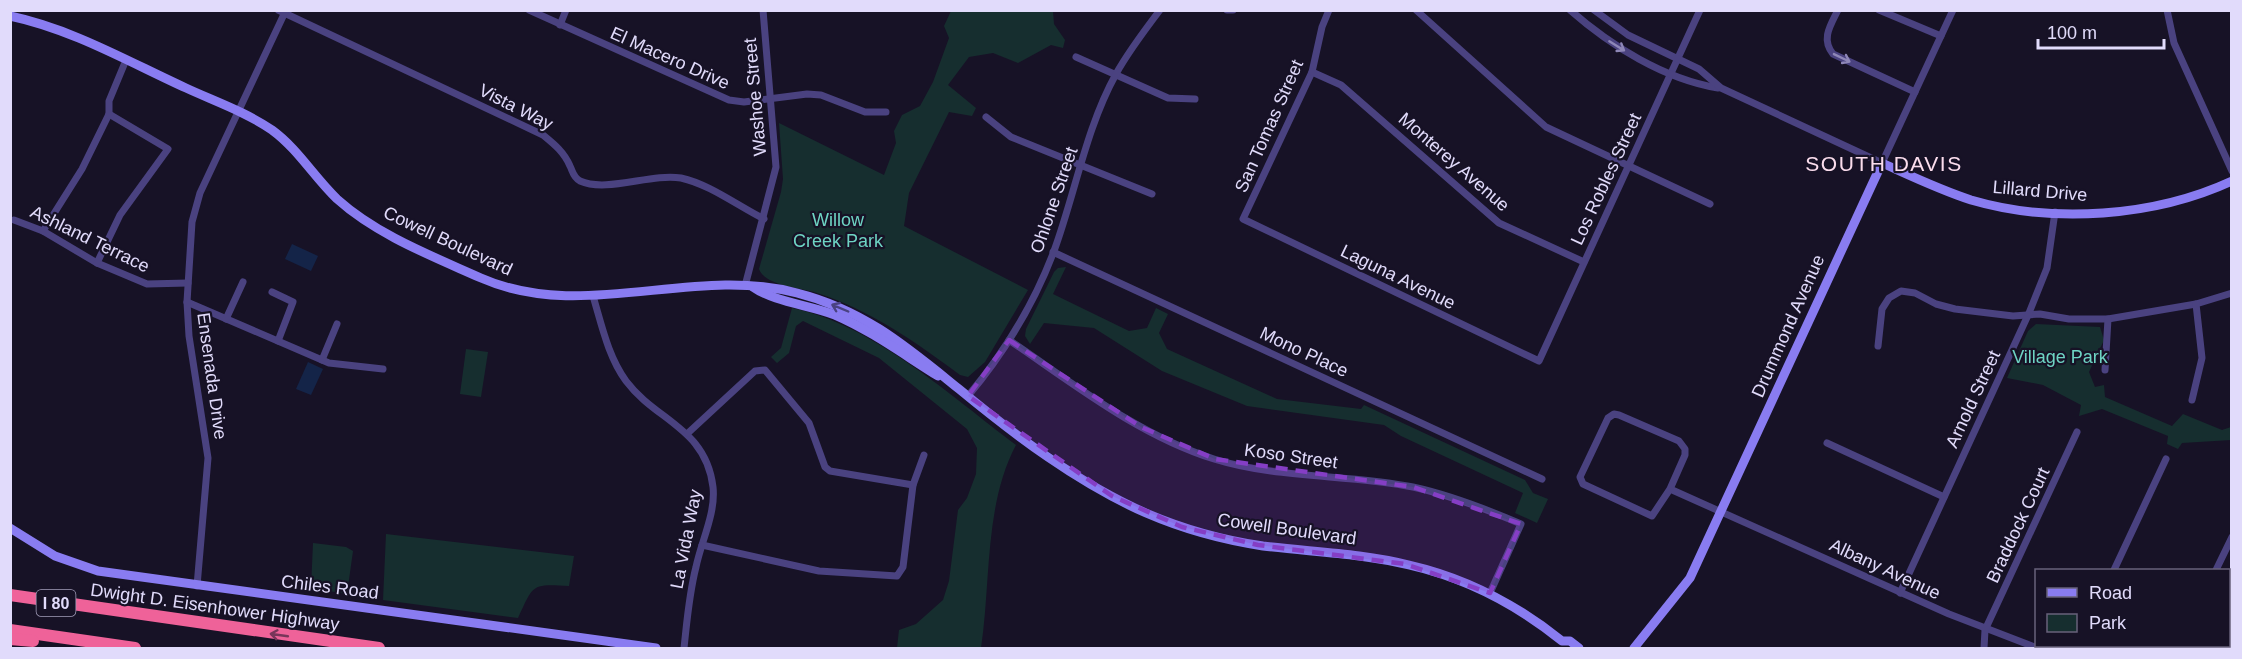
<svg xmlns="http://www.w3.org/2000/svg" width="2242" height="659" viewBox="0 0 2242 659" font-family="Helvetica,sans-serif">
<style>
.green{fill:#162e2f}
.water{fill:#142448}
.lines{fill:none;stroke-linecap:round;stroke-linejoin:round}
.street{stroke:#4a4280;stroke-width:7}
.secondary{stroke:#897cf1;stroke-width:9}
.highway{stroke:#ef6299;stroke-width:12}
.oneway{stroke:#8e87b7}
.oneway2{stroke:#4a4281}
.oneway3{stroke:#78365a}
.marked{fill:#853ec5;fill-opacity:0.2;stroke:#853ec5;stroke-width:4.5;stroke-dasharray:12 8;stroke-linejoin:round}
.labels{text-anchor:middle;stroke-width:4.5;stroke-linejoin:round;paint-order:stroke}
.shield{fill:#171226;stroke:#a49fbb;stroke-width:1.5}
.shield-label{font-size:16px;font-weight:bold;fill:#e1dbfb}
.street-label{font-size:18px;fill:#e1dbfb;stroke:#171226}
.park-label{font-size:18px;fill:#6ed4c4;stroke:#171226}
.quarter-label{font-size:21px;letter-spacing:1.5px;fill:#fbdded;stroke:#171226}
</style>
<rect width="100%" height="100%" fill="#171226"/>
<g class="green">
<path d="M951,11H1053L1054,24L1065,40L1063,48L1051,45L1018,63L993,53L969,57L948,85L976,108L972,116L949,112L909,193L904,226L1028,290L985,362L968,377L960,375C916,342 870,310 817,293C801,288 765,286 759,269L781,192L783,179L779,123L884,175L896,143L894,131L902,115L920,106L933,82L949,38L944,26Z"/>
<polygon points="1066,267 1053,294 1129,331 1147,328 1156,308 1168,314 1159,333 1167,349 1277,399 1361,409 1364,405 1525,480 1533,493 1548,499 1537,523 1515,513 1523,493 1401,436 1384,425 1247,406 1162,371 1094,328 1044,323 1030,344 1025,336 1026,329 1054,272 1058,268"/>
<path d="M792,308C872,324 951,396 1016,445C984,505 991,583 981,648H897L899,630L916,624L943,600L949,581L958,510L967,498L976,474L977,448L967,429L879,358L803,321L796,326L789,353L777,363L771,357L781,348Z"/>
<polygon points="2036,324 2100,327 2104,340 2089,372 2095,387 2104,385 2105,397 2172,426 2183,414 2222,430 2231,427 2231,440 2182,443 2178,449 2167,444 2168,436 2102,409 2079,416 2081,405 2043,385 2007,378 2028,331"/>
<polygon points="466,349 488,352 481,397 460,394"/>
<path d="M386,534L574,556L569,586C531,584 534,584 518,618L383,600Z"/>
<polygon points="313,543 346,547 353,551 347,594 311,588"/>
</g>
<g class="water">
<polygon points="292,244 318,256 311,271 285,259"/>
<polygon points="308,362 323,369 311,395 296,389"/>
</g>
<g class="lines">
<g class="street">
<path d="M278,10L543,135C554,144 564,152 570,166C573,172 573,177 580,181C607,193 651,173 681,178C709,184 738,206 764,219"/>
<polyline points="529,10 729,100 744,102 807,94 821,95 865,112 886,112"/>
<polyline points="1227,10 1233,10"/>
<polyline points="1329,10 1322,27 1312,72 1243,219 1539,361 1700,10"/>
<polyline points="1416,10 1546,127 1710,204"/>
<path d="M1570,10C1611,46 1664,79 1718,88"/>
<polyline points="1594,10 1628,35 1699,69 1721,88 1882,163 1953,10"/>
<path d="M1838,10C1830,26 1821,39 1833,54L1915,92"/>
<polyline points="1879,10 1941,36"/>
<polyline points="2167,10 2174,43 2232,171"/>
<polyline points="560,25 566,10"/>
<polyline points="1076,57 1168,98 1195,99"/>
<polyline points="1312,72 1341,85 1499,223 1584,262"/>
<polyline points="986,117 1011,137 1152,194"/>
<polyline points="14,220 43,231 97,263 147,284 188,283"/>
<polyline points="43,231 82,169 109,114 109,101 126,60"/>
<polyline points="1053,252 1542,479"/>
<polyline points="97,263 120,215 168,149 109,114"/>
<polyline points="745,286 776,167 763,10"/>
<polyline points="272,292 293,302 278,341"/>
<path d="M593,296C602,326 608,356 626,381C656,421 706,428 713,487C716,513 701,542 696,567C689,594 687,621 684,648"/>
<polyline points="187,302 329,363 383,369"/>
<polyline points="226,319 243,282"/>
<path d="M1009,340C1074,384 1138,435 1214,459C1278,479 1348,474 1413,487C1450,495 1486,509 1521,524L1490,593"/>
<polyline points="1878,346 1882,309 1889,298 1901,291 1915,293 1936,304 1955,309 2013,316 2040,314 2069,319 2108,319 2196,304 2232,293"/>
<polyline points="322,360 337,324"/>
<polyline points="2105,370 2108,319"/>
<path d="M968,396C1004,353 1034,304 1054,251C1075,194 1086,128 1116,74C1128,52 1144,31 1160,10"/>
<polyline points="2192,400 2202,358 2196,304"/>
<polyline points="688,433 755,371 765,370 809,423 825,467 830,471 913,485"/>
<polyline points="1827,443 1944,497"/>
<polyline points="1670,489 1652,516 1583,484 1580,477 1608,418 1614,414 1619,415 1679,441 1685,449 1685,455 1670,489 1949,614 2037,648"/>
<polyline points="702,545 819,571 897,576 903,567 913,485 924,455"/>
<polyline points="2114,570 2166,459"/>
<polyline points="2216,570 2232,537"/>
<polyline points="197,586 208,458 189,336 187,302 192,222 200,193 286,10"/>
<polyline points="1900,593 2029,313 2047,268 2055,212"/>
<polyline points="2228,600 2232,600"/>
<polyline points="1984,648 1985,630 2077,432"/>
<polyline points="2078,648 2080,646"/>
<polyline points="2181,648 2182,646"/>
</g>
<g class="secondary">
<path d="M10,16C72,29 129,62 186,88C214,101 246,112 272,130C298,149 314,177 337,199C377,235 432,256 481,278C583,323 693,265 797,293C864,310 907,347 959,389C1016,436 1078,483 1146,513C1183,529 1223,540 1263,546C1311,552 1361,553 1409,565C1466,578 1516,604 1562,641H1570L1579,648"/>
<path d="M753,287C774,302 810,305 835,315C872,331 904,355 938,376"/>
<polyline points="10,528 55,556 98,571 656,648"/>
<path d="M1634,648L1690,578L1882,163C1911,176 1940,190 1971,200C2053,224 2154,217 2232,181"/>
</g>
<g class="highway">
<polyline points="10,595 379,648"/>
<polyline points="10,630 135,648"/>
<polyline points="10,639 33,641"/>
</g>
</g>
<defs><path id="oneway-shaft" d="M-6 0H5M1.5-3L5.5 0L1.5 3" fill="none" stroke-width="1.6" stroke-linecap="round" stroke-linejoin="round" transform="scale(1.5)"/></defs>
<g class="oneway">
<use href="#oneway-shaft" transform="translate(1617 46) rotate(32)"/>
<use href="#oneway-shaft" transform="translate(1842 58) rotate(26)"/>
</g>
<use class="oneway2" href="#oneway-shaft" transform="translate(840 308) rotate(-157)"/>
<use class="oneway3" href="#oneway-shaft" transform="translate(279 635) rotate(-172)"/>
<path class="marked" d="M1009,340L1141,427L1215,459L1413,487L1521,524L1490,593L1405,564L1258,545L1182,527L1112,496L968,396Z"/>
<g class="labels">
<rect class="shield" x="36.5" y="590" width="39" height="26" rx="4.5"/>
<g class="shield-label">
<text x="56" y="609">I 80</text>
</g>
<g class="street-label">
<text transform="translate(670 58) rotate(24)" y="6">El Macero Drive</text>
<text transform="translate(755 97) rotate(-95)" y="6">Washoe Street</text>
<text transform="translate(516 107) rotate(27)" y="6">Vista Way</text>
<text transform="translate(1269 126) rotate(-66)" y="6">San Tomas Street</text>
<text transform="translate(1454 162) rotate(41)" y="6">Monterey Avenue</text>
<text transform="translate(1606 179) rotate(-65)" y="6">Los Robles Street</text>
<text transform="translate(2040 191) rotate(5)" y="6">Lillard Drive</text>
<text transform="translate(1054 200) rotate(-71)" y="6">Ohlone Street</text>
<text transform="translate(90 239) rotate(26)" y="6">Ashland Terrace</text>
<text transform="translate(448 241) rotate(25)" y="6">Cowell Boulevard</text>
<text transform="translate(1398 277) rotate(26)" y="6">Laguna Avenue</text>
<text transform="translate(1788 326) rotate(-66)" y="6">Drummond Avenue</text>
<text transform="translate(1304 352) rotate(25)" y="6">Mono Place</text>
<text transform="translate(212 376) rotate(82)" y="6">Ensenada Drive</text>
<text transform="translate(1973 399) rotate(-65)" y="6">Arnold Street</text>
<text transform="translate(1291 456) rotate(8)" y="6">Koso Street</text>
<text transform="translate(2018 525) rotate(-65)" y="6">Braddock Court</text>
<text transform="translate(1287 529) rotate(8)" y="6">Cowell Boulevard</text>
<text transform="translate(686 539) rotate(-79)" y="6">La Vida Way</text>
<text transform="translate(1885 569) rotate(25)" y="6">Albany Avenue</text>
<text transform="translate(330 587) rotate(7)" y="6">Chiles Road</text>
<text transform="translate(215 607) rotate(8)" y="6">Dwight D. Eisenhower Highway</text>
</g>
<g class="park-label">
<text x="838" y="226">Willow<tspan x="838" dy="21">Creek Park</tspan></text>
<text x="2060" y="363">Village Park</text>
</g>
<g class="quarter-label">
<text x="1884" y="171">SOUTH DAVIS</text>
</g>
</g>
<rect width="2242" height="659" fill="none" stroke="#e1dbfb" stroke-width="24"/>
<rect x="2035" y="569" width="195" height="78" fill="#171226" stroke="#68627b" stroke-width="1.5"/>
<rect x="2047" y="588" width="30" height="9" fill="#897cf1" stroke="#68627b" stroke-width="1.5"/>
<text x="2089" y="599" font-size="18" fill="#e1dbfb">Road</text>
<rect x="2047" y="614" width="30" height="18" fill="#162e2f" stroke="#68627b" stroke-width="1.5"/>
<text x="2089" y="629" font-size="18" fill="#e1dbfb">Park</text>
<path d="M2038 39v9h126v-9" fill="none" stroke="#e1dbfb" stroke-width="3"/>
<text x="2047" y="39" font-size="18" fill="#e1dbfb" stroke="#171226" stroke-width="4.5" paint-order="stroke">100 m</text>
</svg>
